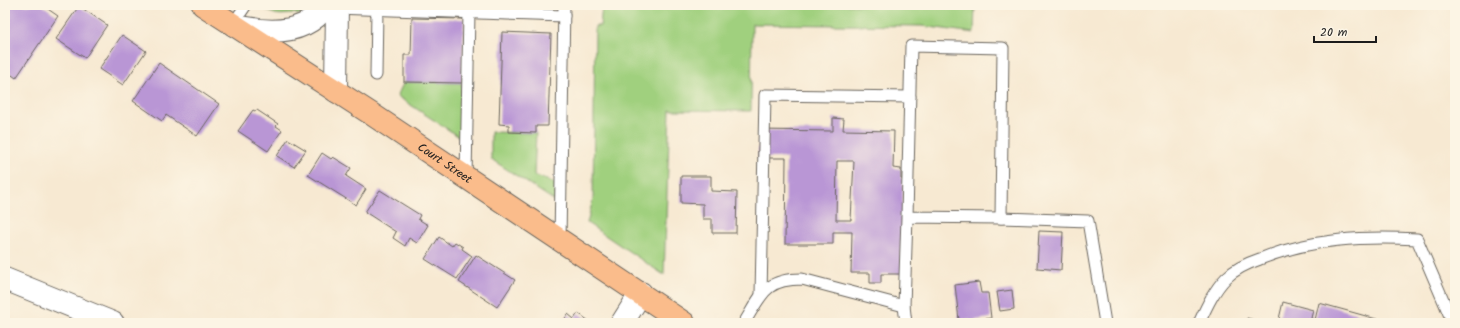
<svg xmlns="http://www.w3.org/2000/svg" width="1460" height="328" viewBox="0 0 1460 328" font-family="Kalam,sans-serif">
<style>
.green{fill:#a0d07e;stroke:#5e764d}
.building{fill:#b996d5;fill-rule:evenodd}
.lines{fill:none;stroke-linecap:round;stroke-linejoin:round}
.lane-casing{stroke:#69645c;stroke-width:13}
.street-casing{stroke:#69645c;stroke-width:24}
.primary-casing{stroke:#69645c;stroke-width:24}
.lane{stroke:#fff;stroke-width:11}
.street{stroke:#fff;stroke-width:22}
.primary{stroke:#fabc8b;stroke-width:22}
.labels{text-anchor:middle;stroke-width:4;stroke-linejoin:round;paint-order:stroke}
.street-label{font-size:12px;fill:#1c1c1c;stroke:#fcf5e5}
</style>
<rect width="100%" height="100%" fill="#fcf5e5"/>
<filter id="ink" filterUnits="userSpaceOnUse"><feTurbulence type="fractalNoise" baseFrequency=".025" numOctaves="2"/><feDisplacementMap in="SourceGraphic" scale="8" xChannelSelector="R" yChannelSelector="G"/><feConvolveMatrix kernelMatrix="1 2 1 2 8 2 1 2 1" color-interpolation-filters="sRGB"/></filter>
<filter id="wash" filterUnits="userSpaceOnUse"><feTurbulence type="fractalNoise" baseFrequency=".012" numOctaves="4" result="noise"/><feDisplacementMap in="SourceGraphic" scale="16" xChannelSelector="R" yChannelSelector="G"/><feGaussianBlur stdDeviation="0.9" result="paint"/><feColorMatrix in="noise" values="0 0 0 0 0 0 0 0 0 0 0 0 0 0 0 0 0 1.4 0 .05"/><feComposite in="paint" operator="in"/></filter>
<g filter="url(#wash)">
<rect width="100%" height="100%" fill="#f7e9d2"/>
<g class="green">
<path d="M309,5L305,11L297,15L296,13C278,16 275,16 260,6Z"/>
<polygon points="602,5 975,5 974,33 922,26 752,24 751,111 670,110 664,275 587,223 593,199 595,26 600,26"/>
<polygon points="404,82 462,83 461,138 397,96"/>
<polygon points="491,132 536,133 534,175 555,183 556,196 555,201 491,159"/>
</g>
<g id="blocks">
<g class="building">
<polygon points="9,5 42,5 58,16 16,78 5,70 5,11"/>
<polygon points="79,6 107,25 85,58 56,39"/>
<polygon points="412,18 464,19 462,83 404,82 404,55 411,55"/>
<polygon points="502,32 551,34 548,126 536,126 536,133 509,132 509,125 499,124"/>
<polygon points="122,35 146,51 123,85 99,69"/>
<polygon points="159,63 219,104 197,136 166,115 162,121 133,101"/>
<polygon points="253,110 255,111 257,110 278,124 276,126 282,130 268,151 238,131"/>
<path d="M833,118L844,119L843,130L894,131L893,168L901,169V179H903L902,274H881V283H870V273H851L852,232H833V244H785L786,158H758L759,130L833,131ZM837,161H854L851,220H836Z"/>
<polygon points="288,139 306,150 294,167 277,156"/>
<polygon points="322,153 331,159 333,157 351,168 346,176 366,189 356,205 308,175"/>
<polygon points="681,176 711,176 711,191 737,192 736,233 712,233 712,219 703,219 703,204 681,203"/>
<polygon points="380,190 420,215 418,219 428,225 417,243 409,238 405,246 393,238 396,232 365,212"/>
<polygon points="1039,231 1063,232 1061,270 1037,268"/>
<polygon points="439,237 452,246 455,242 463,247 462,249 472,256 457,279 425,259"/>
<polygon points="476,255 515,280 497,307 459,282"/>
<polygon points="979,282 981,293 988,293 991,318 969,321 969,319 959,320 955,285"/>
<polygon points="1012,290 1014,309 1000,311 997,292"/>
<polygon points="1283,302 1313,310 1311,318 1315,320 1319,303 1391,323 1278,323"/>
<polygon points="578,313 589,321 587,323 562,323 568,314 574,319"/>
<polygon points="1247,318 1266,323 1246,323"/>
</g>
</g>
</g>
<g filter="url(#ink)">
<use href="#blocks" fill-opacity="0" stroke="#69645c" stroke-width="1"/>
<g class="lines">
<defs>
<g id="lane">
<polyline points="334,8 564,16"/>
<polyline points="233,24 246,5"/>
<polyline points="376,75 377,9"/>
<polyline points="466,177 469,12"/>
<polyline points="1001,218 1088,221 1105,323"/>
<polyline points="560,239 564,5"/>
<polyline points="761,295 765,95 910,97"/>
<path d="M744,323C762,294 765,279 802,279L904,306"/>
<polyline points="906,323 904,306 907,217 1001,218 1003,48 911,46 907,217"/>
<path d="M1199,323C1206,308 1214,290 1226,278C1235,269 1248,263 1260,259C1310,239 1363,236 1417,239L1453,323"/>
</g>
<g id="street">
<path d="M234,25C267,34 305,36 327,5"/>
<polyline points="336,91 337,5"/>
<polyline points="5,279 113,323"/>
<polyline points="622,323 641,293"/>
</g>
<g id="primary">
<path id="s1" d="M203,5L370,113L684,323"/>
</g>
</defs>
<use href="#lane" class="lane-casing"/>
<use href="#street" class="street-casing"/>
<use href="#primary" class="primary-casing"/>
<use href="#lane" class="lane"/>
<use href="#street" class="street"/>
<use href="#primary" class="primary"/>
</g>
</g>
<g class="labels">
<g class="street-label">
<text dy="4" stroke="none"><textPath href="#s1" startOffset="289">Court Street</textPath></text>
</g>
</g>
<rect width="1460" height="328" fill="none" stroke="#fcf5e5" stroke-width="20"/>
<path d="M1314 36v6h62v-6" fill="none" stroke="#1c1c1c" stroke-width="2"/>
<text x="1320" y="36" font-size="12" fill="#1c1c1c" stroke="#fcf5e5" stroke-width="3" paint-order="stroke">20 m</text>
</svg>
